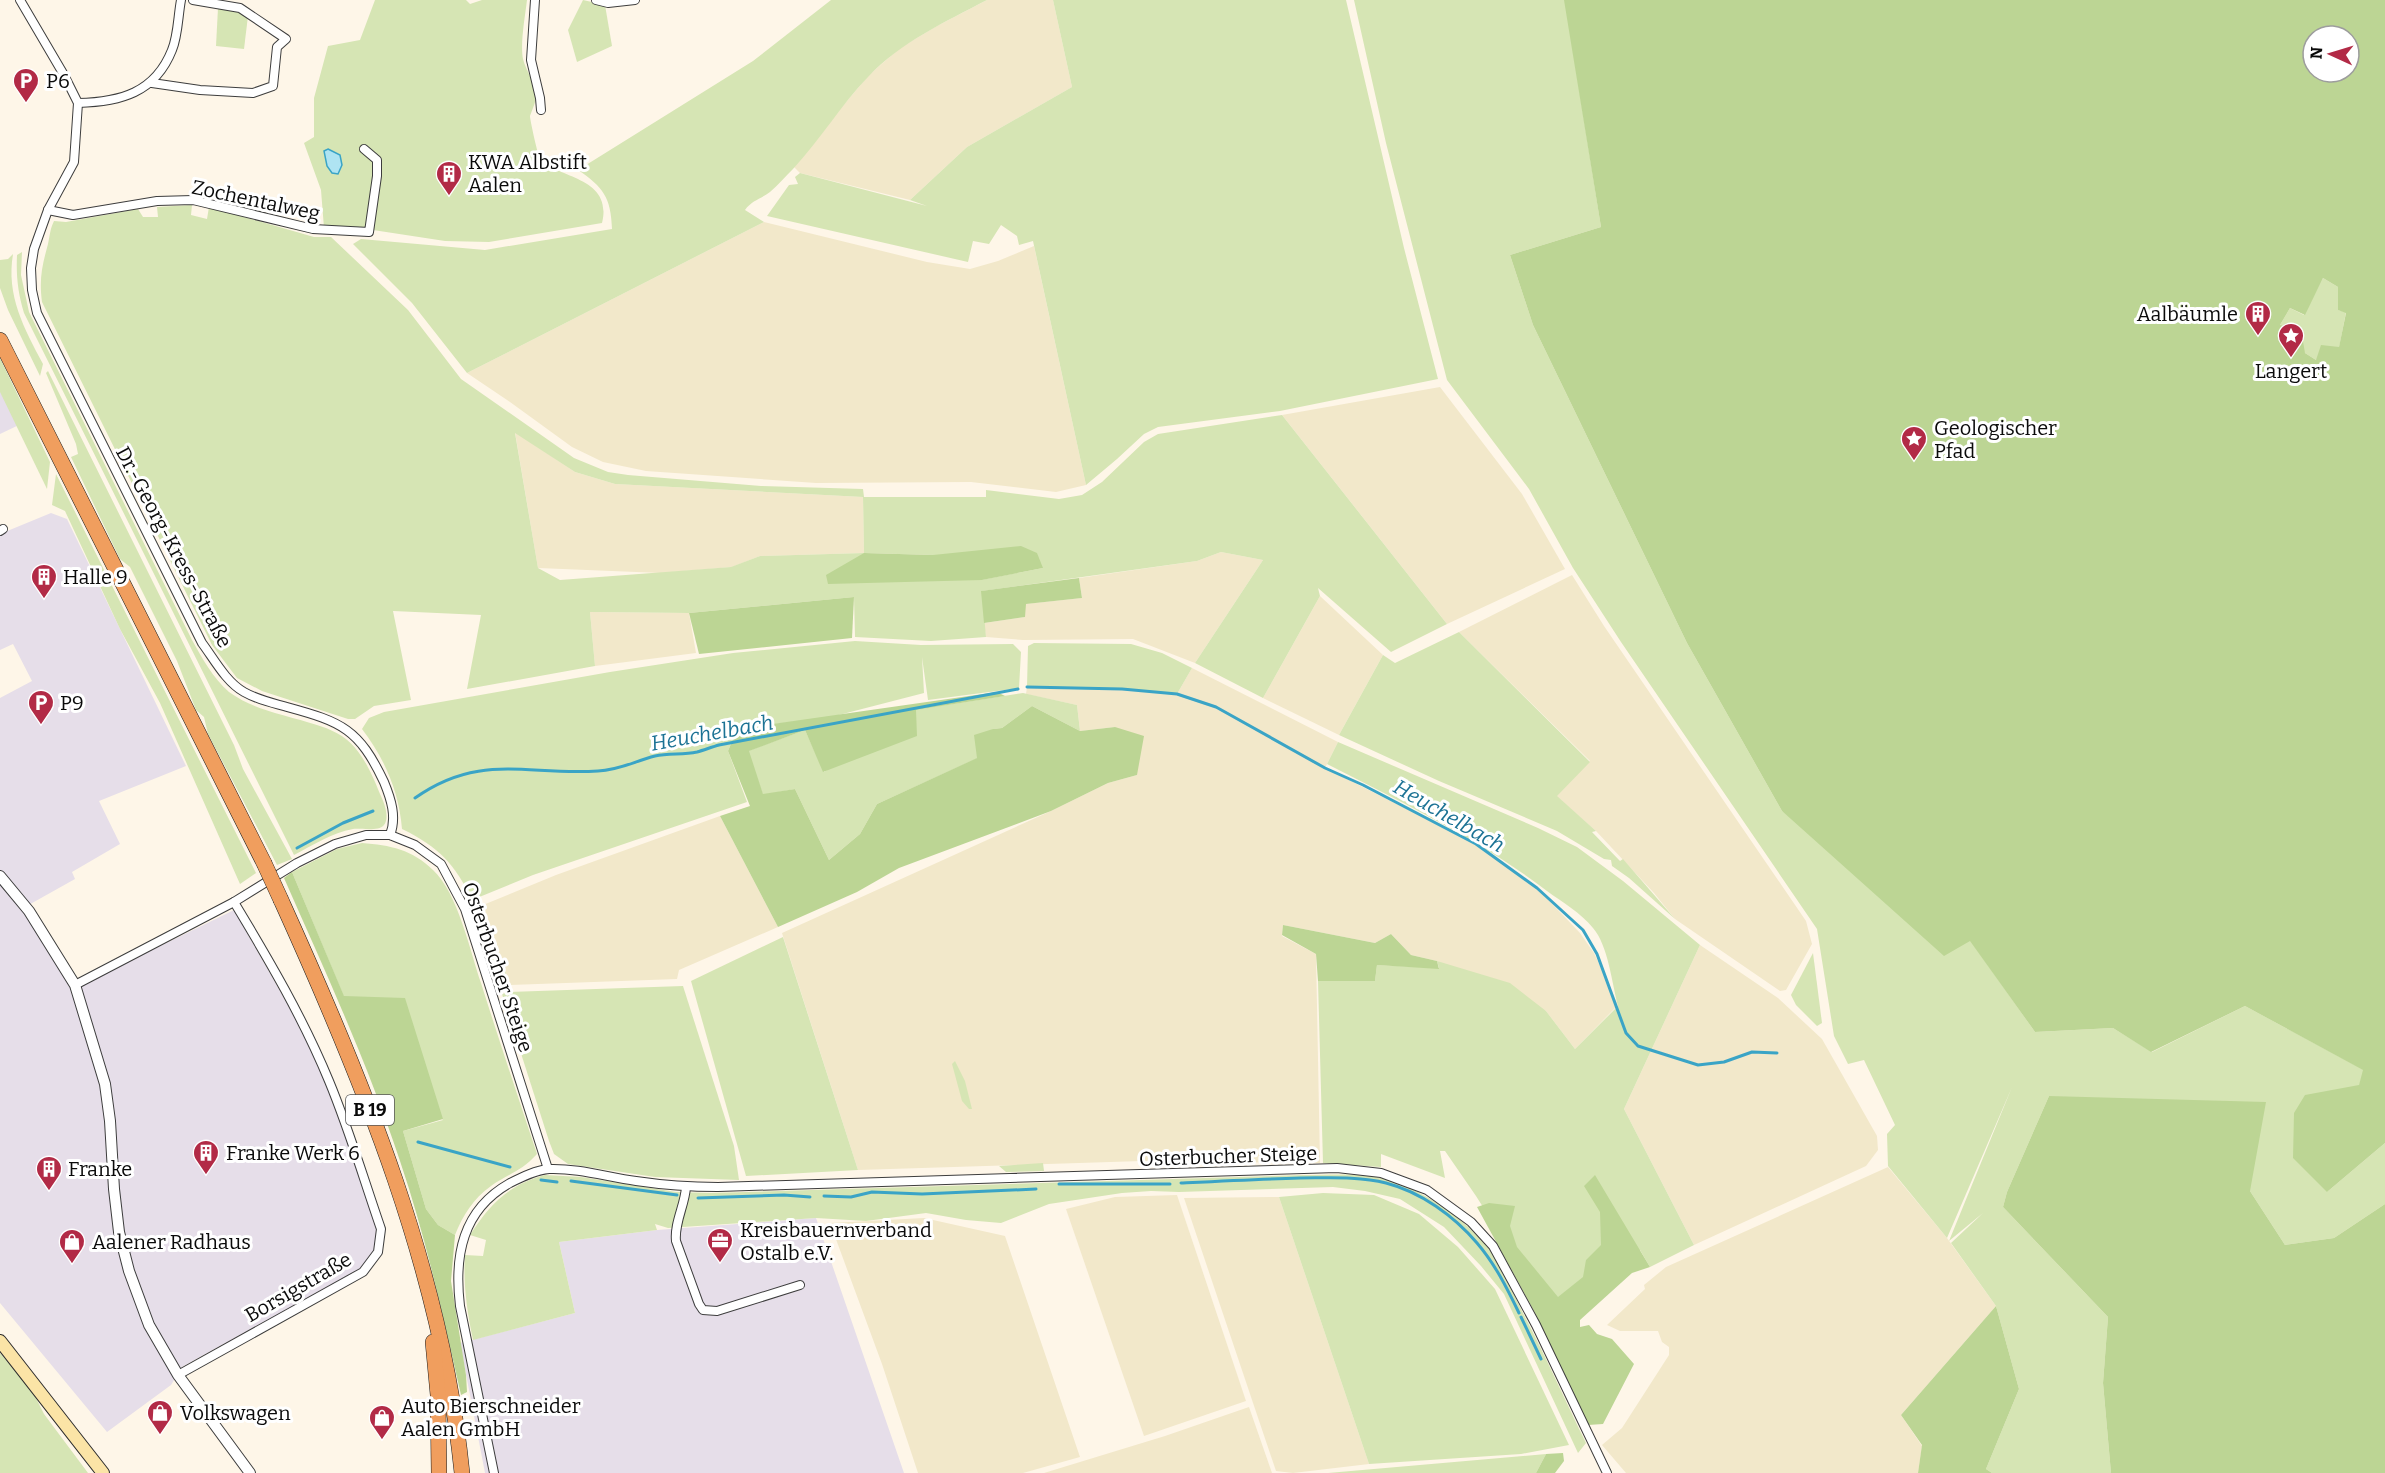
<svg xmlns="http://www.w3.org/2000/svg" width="2385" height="1473" viewBox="0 0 2385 1473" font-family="Bitter,serif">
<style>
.industrial{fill:#e6dee9}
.farmland{fill:#f2e8ca}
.green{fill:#d6e5b4;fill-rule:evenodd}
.forest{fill:#bcd594;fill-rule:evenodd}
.water{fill:#afe4f2;stroke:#3aa4c6;stroke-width:1.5}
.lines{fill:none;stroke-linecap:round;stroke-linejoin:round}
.stream{stroke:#3aa4c6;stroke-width:3}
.minor-casing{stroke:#3d3d3d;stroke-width:10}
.tertiary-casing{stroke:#3d3d3d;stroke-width:12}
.secondary-casing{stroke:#2c2c2c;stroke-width:14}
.trunk-casing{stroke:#1b1b1b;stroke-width:16}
.minor{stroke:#fff;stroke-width:8}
.tertiary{stroke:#fff;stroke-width:10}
.secondary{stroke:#fbe4a6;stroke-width:12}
.trunk{stroke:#f09e5e;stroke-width:15}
.trunk-bridge-casing{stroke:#1b1b1b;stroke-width:16;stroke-linecap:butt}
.trunk-bridge{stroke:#f09e5e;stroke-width:15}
.labels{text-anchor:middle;stroke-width:6;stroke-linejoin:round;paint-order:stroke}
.shield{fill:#fff;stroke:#545454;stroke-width:1.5}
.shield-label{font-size:18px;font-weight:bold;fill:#0a0a0a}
.poi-label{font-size:20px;fill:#0a0a0a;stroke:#fff;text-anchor:start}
.street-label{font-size:20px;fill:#0a0a0a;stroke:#fff}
.water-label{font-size:21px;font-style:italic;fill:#1b7294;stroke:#fff}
</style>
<rect width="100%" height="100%" fill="#fef6e8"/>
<g class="industrial">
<polygon points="0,383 21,424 0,434"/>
<polygon points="51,513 67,519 186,766 99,801 120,844 72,872 75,879 25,907 74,988 234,910 329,1077 377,1230 376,1250 361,1268 182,1367 171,1385 107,1432 0,1303 0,698 32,681 13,644 0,650 0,534"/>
<polygon points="816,1218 904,1473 485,1473 460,1343 575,1313 559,1242 657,1230"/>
</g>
<g class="farmland">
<polygon points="987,0 1053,0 1072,87 967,147 910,200 800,173 794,167 835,115 869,75 900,48 937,26"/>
<polygon points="764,222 927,262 970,269 998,261 1034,246 1086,485 1056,492 971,482 816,483 646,471 603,462 572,447 510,402 467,373"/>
<polygon points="1440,387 1522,494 1565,569 1447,624 1282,415"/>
<polygon points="515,432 575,472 615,484 863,497 864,553 760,556 732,567 661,573 538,568"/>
<polygon points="1221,552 1263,560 1195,663 1133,639 1023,640 986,637 984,623 1025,617 1025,604 1082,598 1079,578 1197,561"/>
<polygon points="1572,575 1604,626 1806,921 1812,944 1786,990 1780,991 1675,919 1654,893 1596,831 1556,796 1590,761 1459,632"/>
<polygon points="1320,596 1383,655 1339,735 1263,698"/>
<polygon points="590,612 689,613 696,653 595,666"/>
<polygon points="1192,668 1338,742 1325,768 1476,844 1537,888 1580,933 1594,953 1618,1005 1575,1049 1546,1011 1437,961 1411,955 1391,934 1375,943 1283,925 1282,936 1316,954 1320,1163 1142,1161 858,1170 782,933 1051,811 1108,783 1137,775 1115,727 1080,731 1077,705 1026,694 1027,687 1122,689 1177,694"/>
<polygon points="720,816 778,927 679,970 677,979 510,985 483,905 556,875"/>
<polygon points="1700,945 1778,998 1822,1039 1877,1136 1878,1150 1866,1166 1694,1245 1624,1109"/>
<polygon points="1888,1167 1947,1238 1996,1306 1901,1415 1922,1446 1918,1473 1626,1473 1602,1445 1622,1428 1669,1355 1669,1347 1662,1342 1658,1331 1620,1331 1607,1325 1645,1289 1644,1285 1666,1267"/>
<polygon points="1177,1195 1246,1401 1144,1436 1066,1209 1115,1197"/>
<polygon points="1279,1197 1369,1464 1293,1473 1276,1471 1184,1198"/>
<polygon points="924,1218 1005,1236 1080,1457 1023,1473 918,1473 882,1364 830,1223"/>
<polygon points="1249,1407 1272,1473 1044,1473 1165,1436"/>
</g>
<g class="green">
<path d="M375,0H466L470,4L482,0H527C525,17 520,44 523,59C526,71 537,86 536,98C535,104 532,110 530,116C530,120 537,151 539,156C551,179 614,174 602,223L489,242L445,241L373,230L324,228L321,190L304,143L314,137V98L328,46L360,40Z"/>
<polygon points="583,0 605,5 612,46 577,62 568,30"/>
<path d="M831,0H987C945,22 901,42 868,77C841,105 820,140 793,169C786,176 778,185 770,192C761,199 752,200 745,210L764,222L467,373L412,303L353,244L361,239L485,250L612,229C611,197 603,187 578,170L753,61Z"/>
<polygon points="1053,0 1346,0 1404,248 1438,379 1280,411 1158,427 1144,434 1117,459 1086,485 1033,241 1019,245 1017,236 1001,225 989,244 973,241 968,262 767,216 789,185 798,184 795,177 800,173 927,206 910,200 967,147 1072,87"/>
<polygon points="1354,0 1565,0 1601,227 1510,255 1533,325 1687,643 1782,811 1970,940 2035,1032 2113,1028 2152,1052 2245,1006 2364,1070 2327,1192 2385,1143 2385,1204 2334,1238 2285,1245 2250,1191 2049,1096 2007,1192 2003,1207 2108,1317 2103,1383 2111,1473 1992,1473 1986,1469 2019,1389 1996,1306 1951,1243 1983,1213 1949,1241 2012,1087 1947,1238 1888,1166 1887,1134 1895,1125 1864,1060 1848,1064 1834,1036 1817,929 1621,642 1573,568 1529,489 1447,380 1386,143"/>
<polygon points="218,8 239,10 248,16 244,49 216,46"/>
<path d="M192,205L191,215L207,219L209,207L314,237H331L408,310L461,379L574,458L608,472L628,475L761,486L863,489L864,497H986V490L1059,499L1082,495L1102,482L1144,442L1158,434L1282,415L1447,624L1391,652L1318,588L1320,596L1263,698L1195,663L1263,560L1221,552L1197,561L982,591L986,637L931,641L855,637L854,597L689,613L590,612L595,666L467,689L481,615L393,611L411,700L374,706L355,719H348L262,691L237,678L212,645L42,302C39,279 42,266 48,244C50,235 50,229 54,221L66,222L138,209L143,217H158L157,207ZM515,433L575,472L615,484L863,497L864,553L760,556L731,567L560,580L538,568ZM864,553L933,555L1043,568L981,580Z"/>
<path d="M22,252L21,275L29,312L192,640C202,658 213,678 229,692C243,702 258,708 275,713C337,731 354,728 380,794C384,802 390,817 384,825C378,832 361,828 353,829C332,833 313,845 294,855L24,313C18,293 16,276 17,255Z"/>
<path d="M13,254C6,296 24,328 43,364L40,376L8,310L0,288V260L8,259Z"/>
<polygon points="2323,278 2338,287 2338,310 2346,312 2339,348 2316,360 2305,353 2280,325 2290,308 2304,315"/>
<polygon points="0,358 50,462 47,489 0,392"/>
<polygon points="48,371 234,745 243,769 292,859 277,865 208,734 204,717 196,710 177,661 130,567 120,559 71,457 78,454 76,444 46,373"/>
<polygon points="56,474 256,873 240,884 160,703 120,629 65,511 52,505"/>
<polygon points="1459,632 1590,762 1557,796 1596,831 1592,832 1620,861 1623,859 1675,919 1629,878 1612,866 1611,860 1604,859 1557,831 1439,781 1339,735 1383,655 1395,663"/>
<path d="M855,641L921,645L1013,644L1021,652L1019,688L928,700L922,657L924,693L831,717L737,729L728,751L747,802L533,875L472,900C455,864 439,847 402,829C399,792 385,759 362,729L369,718L384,712L610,672L733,653Z"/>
<polygon points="1034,643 1131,644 1162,653 1192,668 1177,694 1122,689 1027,687 1028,646"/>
<polygon points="1023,693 1077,705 1080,731 1032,706 1002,728 993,729 978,758 877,804 860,834 829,860 795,789 763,795 748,751 805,730 824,772 915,710"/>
<path d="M1338,742L1538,828L1577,847L1623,881L1700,945L1624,1109L1694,1245L1650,1267L1640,1250L1548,1310L1476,1196L1445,1151H1440L1445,1178L1381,1154V1167L1323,1163L1318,981H1375L1377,965L1439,968L1437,961L1510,983L1546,1011L1575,1049L1618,1006C1612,983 1608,945 1593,928C1581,913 1562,902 1547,891C1479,839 1403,803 1327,764Z"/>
<path d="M362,843C390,845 413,850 433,870C458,893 470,951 481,983C499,1040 518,1097 537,1154C522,1171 508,1174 491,1186C473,1199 463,1215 455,1235L438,1225L426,1209L403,1131L443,1120L344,997L292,872L337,849Z"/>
<polygon points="482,905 510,985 499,986 474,908"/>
<polygon points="783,937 858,1170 746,1176 691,981"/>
<polygon points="1813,953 1822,1023 1817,1026 1796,1005 1791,995"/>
<polygon points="683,986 734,1146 739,1180 655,1177 568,1164 554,1154 549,1141 502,994 509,992"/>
<polygon points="955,1061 965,1081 972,1109 969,1109 962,1101 952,1064"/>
<polygon points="1043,1163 1044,1171 1006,1172 999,1166"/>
<path d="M545,1175L581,1177L676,1192L711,1193L1303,1175C1327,1175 1353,1173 1376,1177C1417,1185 1464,1217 1490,1250C1504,1270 1513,1294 1524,1315C1546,1357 1565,1400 1586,1443L1578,1453L1504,1294L1481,1266L1444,1227L1400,1199L1365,1191L1333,1187L1179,1192L1151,1191L1122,1193L1049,1204L1001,1223L966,1220L926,1213L866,1221L816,1218L668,1228L655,1224L657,1230L559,1242L575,1313L473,1340C467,1311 463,1284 465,1255L483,1256L486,1240L470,1235C490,1204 508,1185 545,1175Z"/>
<polygon points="1323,1193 1374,1195 1419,1214 1458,1247 1495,1289 1569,1445 1521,1454 1369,1464 1279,1197"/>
<polygon points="0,1353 33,1392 44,1414 88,1473 0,1473"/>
<polygon points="1546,1454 1536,1473 1328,1473"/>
</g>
<g class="forest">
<path d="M1564,0H2385V1143L2327,1192L2293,1158L2294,1113L2305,1095L2359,1085L2363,1070L2245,1006L2151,1052L2113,1028L2035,1032L1970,941L1944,956L1782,811L1687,643L1533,325L1510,255L1601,227ZM2313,36H2349V72H2313ZM2323,278L2338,287V310L2346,313L2339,347L2321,345L2316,360L2305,353L2301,330L2280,325L2290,308L2305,315Z"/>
<polygon points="1021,546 1037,553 1043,568 982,580 828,584 826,575 864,553 933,555"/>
<polygon points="1079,578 1082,598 1026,604 1025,617 984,623 981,591"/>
<polygon points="854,597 852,638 699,654 689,613"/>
<polygon points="997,692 1005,696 916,710 917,736 823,772 805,730 749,751 763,794 795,789 829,860 860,834 877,804 977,758 974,735 993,729 1002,728 1032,706 1080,731 1115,727 1144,736 1137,775 1108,783 1051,811 899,868 857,892 778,927 720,816 750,806 728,751 737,729"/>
<path d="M292,872L344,996L405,998L443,1119L403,1131L426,1209L438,1225L455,1235L451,1281L466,1375L467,1392L461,1395C443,1316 426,1238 400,1161C368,1064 325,971 284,878Z"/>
<polygon points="1283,925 1375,943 1391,934 1411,955 1437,961 1439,969 1377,965 1375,981 1318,981 1316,954 1282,935"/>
<polygon points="2049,1096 2266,1102 2250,1191 2285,1245 2334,1238 2385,1204 2385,1473 2111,1473 2103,1383 2108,1317 2003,1207 2007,1192"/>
<polygon points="1595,1175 1650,1267 1632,1273 1580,1320 1580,1327 1589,1325 1597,1334 1612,1339 1634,1364 1603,1424 1588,1425 1534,1311 1477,1207 1489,1203 1515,1206 1510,1226 1517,1247 1558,1297 1583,1277 1586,1260 1601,1245 1600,1212 1584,1186"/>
<polygon points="1996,1306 2019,1389 1986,1469 1992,1473 1918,1473 1922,1445 1901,1415"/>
<polygon points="1563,1453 1564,1461 1555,1473 1536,1473 1546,1454"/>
</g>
<polygon class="water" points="328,149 340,155 342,165 338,174 332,173 327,166 324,151"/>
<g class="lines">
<g class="stream">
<polyline points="1027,687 1122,689 1177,694 1216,707 1325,768 1363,785 1476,844 1537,888 1583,930 1597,954 1626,1033 1638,1046 1698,1065 1724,1062 1752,1052 1777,1053"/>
<path d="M415,798C480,752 527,776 598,771C620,770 635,761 655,756C669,753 683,755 697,752C704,750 712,747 719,745L1018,689"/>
<polyline points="297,848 343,823 373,811"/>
<polyline points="418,1142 510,1167"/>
<polyline points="541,1180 557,1182"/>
<polyline points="571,1181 677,1195"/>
<path d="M1181,1183C1221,1181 1260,1179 1300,1178C1328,1178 1359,1176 1386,1183C1421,1192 1454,1216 1477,1243C1495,1264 1507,1288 1519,1313"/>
<polyline points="1059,1184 1170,1184"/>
<polyline points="824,1196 851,1197 872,1192 922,1194 1036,1189"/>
<polyline points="698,1198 784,1195 810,1197"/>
<polyline points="1521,1317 1541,1359"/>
</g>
<defs>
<g id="minor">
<path d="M20,0L64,75L78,103L74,162L48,210L34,249L31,268L32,290L37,313L202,643C214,659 226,682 244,692C258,700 273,703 287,707C342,722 359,729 384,782C391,799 397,817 390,835"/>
<polyline points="535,0 531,60 540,98 541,110"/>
<polyline points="596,0 608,3 635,0"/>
<polyline points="152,83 200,90 253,93 273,86 277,47 286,39 240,8 193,0"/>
<path d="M78,103C120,102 155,93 172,50C178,36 178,16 181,0"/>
<polyline points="48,210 73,215 157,201 193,200 313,229 369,232 377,176 377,160 364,149"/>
<polyline points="0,531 3,529"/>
<polyline points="75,985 234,902 297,863 335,844 366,835 390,835 415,845 441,864 465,909 548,1169"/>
<path d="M686,1187C685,1205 674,1223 676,1241L699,1304L703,1310L717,1311L800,1285"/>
<path d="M178,1375L363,1272L378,1252L381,1229C364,1180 349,1129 329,1081C303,1018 269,960 234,902"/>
<path d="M494,1473L460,1306C454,1256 462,1210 510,1183C522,1177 536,1170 549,1169C578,1168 607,1177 636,1181C663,1185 691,1187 718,1187L1337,1168L1381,1173L1427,1190L1471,1222L1493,1246L1536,1325L1607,1473"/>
</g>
<polyline id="tertiary" points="0,876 29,911 75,985 105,1084 110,1121 114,1189 119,1232 129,1271 149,1325 178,1375 250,1473"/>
<polyline id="secondary" points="0,1341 103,1473"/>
<g id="trunk">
<polyline points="0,340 264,863"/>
<path d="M281,900C364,1083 442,1272 462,1473"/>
<polyline points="433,1342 438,1395 439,1473"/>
</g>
</defs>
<use href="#minor" class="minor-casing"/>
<use href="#tertiary" class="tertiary-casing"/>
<use href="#secondary" class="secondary-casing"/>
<use href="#trunk" class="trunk-casing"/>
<use href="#minor" class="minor"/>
<use href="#tertiary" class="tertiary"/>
<use href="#secondary" class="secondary"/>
<use href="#trunk" class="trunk"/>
<defs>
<polyline id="trunk-bridge" points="264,863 281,900"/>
</defs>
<use href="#trunk-bridge" class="trunk-bridge-casing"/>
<use href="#trunk-bridge" class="trunk-bridge"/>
</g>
<defs>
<symbol id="parking-pin" viewBox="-11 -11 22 30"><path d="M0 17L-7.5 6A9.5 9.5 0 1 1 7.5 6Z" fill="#b22a46" stroke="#fff"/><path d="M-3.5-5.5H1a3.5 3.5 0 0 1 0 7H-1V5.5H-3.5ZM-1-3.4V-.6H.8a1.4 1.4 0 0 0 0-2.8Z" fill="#fff"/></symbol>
<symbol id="building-pin" viewBox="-11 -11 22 30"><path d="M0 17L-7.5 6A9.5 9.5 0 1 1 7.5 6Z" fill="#b22a46" stroke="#fff"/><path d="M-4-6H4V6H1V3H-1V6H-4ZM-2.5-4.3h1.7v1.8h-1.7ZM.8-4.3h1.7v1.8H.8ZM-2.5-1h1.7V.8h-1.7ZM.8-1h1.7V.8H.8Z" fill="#fff"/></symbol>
<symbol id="sight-pin" viewBox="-11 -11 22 30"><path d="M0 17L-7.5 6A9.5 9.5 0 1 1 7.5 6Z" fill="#b22a46" stroke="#fff"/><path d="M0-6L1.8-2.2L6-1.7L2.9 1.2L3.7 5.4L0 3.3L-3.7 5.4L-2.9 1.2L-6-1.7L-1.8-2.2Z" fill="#fff"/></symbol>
<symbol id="office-pin" viewBox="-11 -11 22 30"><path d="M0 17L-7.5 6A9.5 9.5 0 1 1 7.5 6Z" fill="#b22a46" stroke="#fff"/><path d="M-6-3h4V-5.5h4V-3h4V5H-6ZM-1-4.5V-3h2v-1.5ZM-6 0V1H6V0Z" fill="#fff"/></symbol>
<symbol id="shop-pin" viewBox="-11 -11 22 30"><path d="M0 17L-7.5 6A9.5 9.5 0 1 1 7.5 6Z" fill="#b22a46" stroke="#fff"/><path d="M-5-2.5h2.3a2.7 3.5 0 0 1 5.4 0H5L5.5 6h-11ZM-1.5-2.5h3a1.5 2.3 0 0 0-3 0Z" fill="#fff"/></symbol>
</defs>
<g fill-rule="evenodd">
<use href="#parking-pin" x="11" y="66" width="30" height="40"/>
<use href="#building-pin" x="434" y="159" width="30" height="40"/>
<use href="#building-pin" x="2243" y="299" width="30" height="40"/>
<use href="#sight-pin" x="2276" y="321" width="30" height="40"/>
<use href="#sight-pin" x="1899" y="424" width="30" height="40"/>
<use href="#building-pin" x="29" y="562" width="30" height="40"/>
<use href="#parking-pin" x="26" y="688" width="30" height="40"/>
<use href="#building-pin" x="191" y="1138" width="30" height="40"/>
<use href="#building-pin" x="34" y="1154" width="30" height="40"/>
<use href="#office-pin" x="705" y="1226" width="30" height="40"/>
<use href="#shop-pin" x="57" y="1227" width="30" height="40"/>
<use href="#shop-pin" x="145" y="1398" width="30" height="40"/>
<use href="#shop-pin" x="367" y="1403" width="30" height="40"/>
</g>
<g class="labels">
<rect class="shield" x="346" y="1095" width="48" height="30" rx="4.5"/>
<g class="shield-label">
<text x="370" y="1116">B 19</text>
</g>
<g class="poi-label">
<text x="46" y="88">P6</text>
<text x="468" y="169">KWA Albstift<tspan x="468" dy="23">Aalen</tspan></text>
<text x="2238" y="321" text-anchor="end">Aalbäumle</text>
<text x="2291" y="378" text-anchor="middle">Langert</text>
<text x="1934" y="435">Geologischer<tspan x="1934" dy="23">Pfad</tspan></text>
<text x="63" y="584">Halle 9</text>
<text x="60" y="710">P9</text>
<text x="226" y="1160">Franke Werk 6</text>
<text x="68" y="1176">Franke</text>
<text x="740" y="1237">Kreisbauernverband<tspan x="740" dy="23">Ostalb e.V.</tspan></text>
<text x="92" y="1249">Aalener Radhaus</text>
<text x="401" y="1413">Auto Bierschneider<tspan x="401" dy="23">Aalen GmbH</tspan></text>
<text x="180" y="1420">Volkswagen</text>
</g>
<g class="street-label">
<text transform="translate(256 200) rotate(12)" y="7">Zochentalweg</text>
<text transform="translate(174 547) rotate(62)" y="7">Dr.-Georg-Kress-Straße</text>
<text transform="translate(498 967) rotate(71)" y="7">Osterbucher Steige</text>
<text transform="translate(1228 1156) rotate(-2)" y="7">Osterbucher Steige</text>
<text transform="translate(298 1287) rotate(-30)" y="7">Borsigstraße</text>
</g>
<g class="water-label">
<text transform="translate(712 733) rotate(-10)" y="7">Heuchelbach</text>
<text transform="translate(1449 816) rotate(30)" y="7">Heuchelbach</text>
</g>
</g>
<g transform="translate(2331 54) rotate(274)"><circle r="28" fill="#ffffff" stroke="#9d9d9d" stroke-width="1.5"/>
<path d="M0-4.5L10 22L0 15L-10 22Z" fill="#b22a46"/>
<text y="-9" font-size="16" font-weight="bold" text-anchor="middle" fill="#0a0a0a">N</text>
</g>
</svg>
